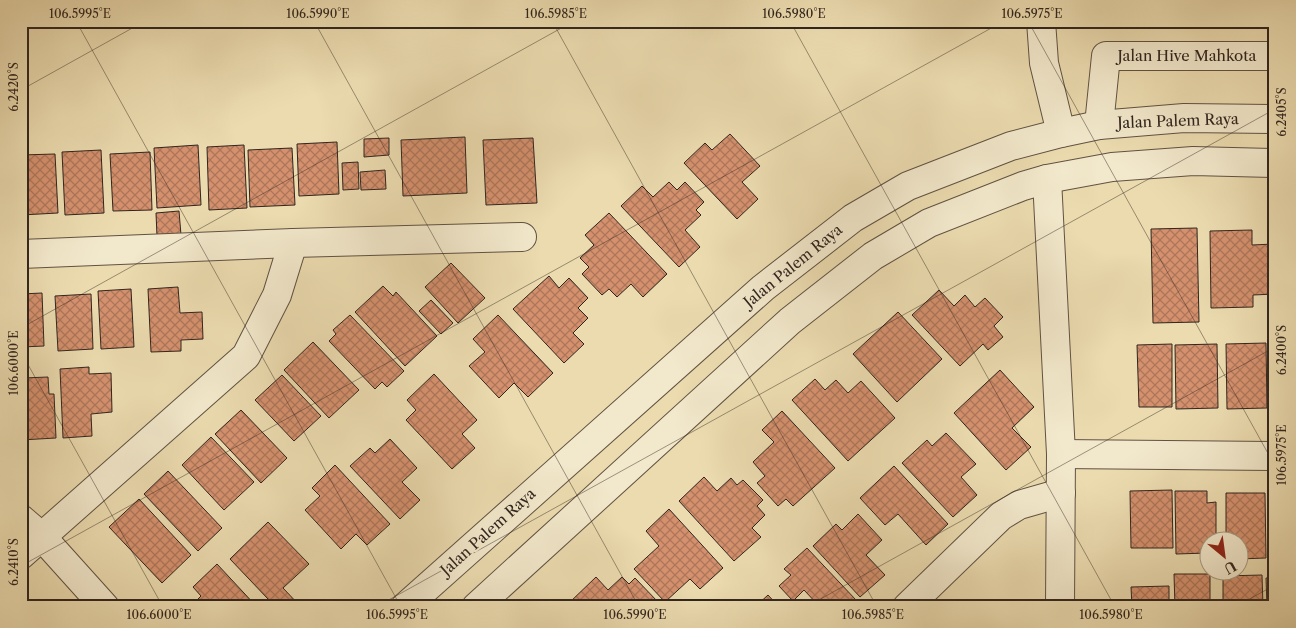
<svg xmlns="http://www.w3.org/2000/svg" width="1296" height="628" viewBox="0 0 1296 628" font-family="'Libre Caslon Text',serif">
<style>
.building{fill:url(#building-cross-hatch);stroke:#31251f}
.lines{fill:none;stroke-linecap:round;stroke-linejoin:round}
.minor-casing{stroke:#605243;stroke-width:30}
.minor{stroke:#f2e8cb;stroke-width:28}
.ticks{fill:none;stroke:#31251f;stroke-width:1;stroke-opacity:0.45}
.labels{text-anchor:middle;stroke-width:4;stroke-linejoin:round;paint-order:stroke}
.street-label{font-size:15px;fill:#31251f;stroke:#f2e8cb}
.neatline{fill:none;stroke:#31251f;stroke-width:2}
.ticks-label{font-size:12px;text-anchor:middle;fill:#31251f}
</style>
<defs>
<pattern id="building-cross-hatch" width="8" height="8" patternUnits="userSpaceOnUse" patternTransform="scale(1.25)"><rect width="8" height="8" fill="#d5916e"/><path d="M0 0l8 8M0 8l8-8" fill="none" stroke="#ad765a"/></pattern>
</defs>
<rect width="100%" height="100%" fill="#ebdbaf"/>
<filter id="stains"><feTurbulence type="fractalNoise" baseFrequency=".004" numOctaves="4"/><feColorMatrix values="0 0 0 0 .2 0 0 0 0 .09 0 0 0 0 .02 0 0 0 .5 -.17"/></filter>
<radialGradient id="worn" r=".72"><stop offset=".6" stop-color="#630" stop-opacity="0"/><stop offset="1" stop-color="#630" stop-opacity=".3"/></radialGradient>
<g class="building">
<polygon points="730,134 760,166 742,182 758,199 737,219 684,163 705,143 712,150"/>
<polygon points="465,137 467,193 403,196 401,140"/>
<polygon points="389,138 389,155 364,157 364,139"/>
<polygon points="533,138 537,203 486,205 483,140"/>
<polygon points="337,142 339,194 299,196 297,144"/>
<polygon points="198,145 201,205 157,208 154,148"/>
<polygon points="244,145 247,208 209,210 207,147"/>
<polygon points="292,148 295,205 250,207 248,150"/>
<polygon points="101,150 104,213 65,215 62,152"/>
<polygon points="150,152 152,210 113,211 110,154"/>
<polygon points="55,154 58,213 21,215 21,155"/>
<polygon points="358,162 359,189 343,190 342,163"/>
<polygon points="385,170 386,189 361,190 360,172"/>
<polygon points="669,182 677,190 685,182 704,202 696,210 701,215 685,230 700,247 679,267 621,206 642,186 653,197"/>
<polygon points="179,211 181,235 157,236 156,213"/>
<polygon points="609,213 667,274 643,297 631,284 617,297 609,289 602,295 582,274 589,267 580,258 594,245 585,235"/>
<polygon points="1197,228 1199,322 1153,323 1151,229"/>
<polygon points="1252,230 1252,245 1274,244 1275,294 1253,295 1253,307 1211,308 1210,231"/>
<polygon points="451,263 485,298 458,323 425,287"/>
<polygon points="549,276 559,288 569,278 588,298 578,308 588,318 573,333 584,344 564,363 513,309"/>
<polygon points="383,286 393,296 396,292 437,336 405,366 355,312"/>
<polygon points="178,287 180,313 202,312 203,339 181,340 181,351 151,352 148,289"/>
<polygon points="131,289 134,347 101,349 98,291"/>
<polygon points="939,290 954,306 965,295 975,307 985,298 1003,317 994,326 1003,337 988,350 983,344 960,366 912,315"/>
<polygon points="42,293 44,346 21,347 21,294"/>
<polygon points="91,294 93,349 58,351 55,296"/>
<polygon points="431,300 453,323 441,334 419,311"/>
<polygon points="898,312 942,359 897,402 853,354"/>
<polygon points="350,315 404,371 387,387 382,382 375,389 329,341 336,334 333,330"/>
<polygon points="498,315 553,373 528,397 514,383 499,398 469,366 485,352 473,339"/>
<polygon points="313,342 359,390 329,418 284,370"/>
<polygon points="1266,343 1267,408 1227,409 1226,344"/>
<polygon points="1172,344 1172,407 1139,407 1137,345"/>
<polygon points="1217,344 1218,408 1176,409 1175,345"/>
<polygon points="1269,347 1275,347 1275,408 1270,408"/>
<polygon points="89,367 89,374 111,373 112,412 91,414 92,436 63,438 60,369"/>
<polygon points="1000,370 1034,407 1012,428 1031,447 1006,470 954,413"/>
<polygon points="434,374 477,420 462,434 475,448 452,469 406,420 416,410 407,400"/>
<polygon points="282,375 321,416 294,441 255,400"/>
<polygon points="48,377 49,394 54,394 56,438 21,440 23,378"/>
<polygon points="815,379 825,390 836,380 848,393 861,381 895,418 848,461 792,400"/>
<polygon points="241,410 287,458 261,483 215,434"/>
<polygon points="782,411 835,468 793,506 786,499 778,506 757,483 765,476 753,462 774,442 762,430"/>
<polygon points="946,433 976,464 961,477 977,495 953,517 902,463 927,440 932,446"/>
<polygon points="211,437 254,482 224,510 182,465"/>
<polygon points="390,439 417,468 402,482 420,500 400,519 350,466 370,448 375,453"/>
<polygon points="335,465 390,524 367,545 356,534 341,549 305,510 320,496 312,488"/>
<polygon points="894,466 948,524 926,545 898,514 885,525 860,498"/>
<polygon points="168,471 222,528 198,551 144,494"/>
<polygon points="704,477 717,491 731,478 737,485 743,480 763,500 757,506 765,515 752,528 761,537 734,561 679,501"/>
<polygon points="1172,490 1173,548 1131,548 1130,491"/>
<polygon points="1175,491 1207,491 1207,503 1216,502 1216,540 1208,540 1208,553 1176,554"/>
<polygon points="1268,492 1275,492 1275,556 1269,557"/>
<polygon points="1226,493 1265,493 1266,558 1238,559 1238,540 1226,540"/>
<polygon points="139,499 191,555 162,583 109,527"/>
<polygon points="669,509 723,568 700,589 690,579 665,602 634,569 659,546 646,531"/>
<polygon points="858,514 882,540 866,555 885,575 860,597 813,546 836,524 842,530"/>
<polygon points="268,522 309,564 283,588 301,607 268,607 264,602 268,599 230,559"/>
<polygon points="807,548 856,600 849,607 820,607 804,590 793,601 779,586 791,575 784,569"/>
<polygon points="217,564 257,607 190,607 201,596 193,587"/>
<polygon points="1174,574 1210,574 1210,607 1175,607"/>
<polygon points="1262,575 1263,607 1223,607 1223,576"/>
<polygon points="596,577 608,590 622,577 629,584 635,578 658,602 653,607 573,607 569,603"/>
<polygon points="1266,578 1275,578 1275,607 1267,607"/>
<polygon points="1169,586 1169,607 1132,607 1131,587"/>
<polygon points="768,595 779,607 755,607"/>
<polygon points="743,600 749,607 736,607"/>
</g>
<g class="lines">
<defs>
<g id="minor">
<polyline points="1041,21 1044,63 1061,133"/>
<polyline points="1099,125 1106,56 1275,56 1275,58"/>
<polyline points="1047,179 1061,454 1060,607"/>
<polyline points="21,254 293,243 522,237"/>
<polyline points="1061,454 1275,456"/>
<polyline points="21,519 42,537 105,607"/>
<polyline points="21,555 246,356 277,295 293,243"/>
<polyline points="405,607 763,288 853,218 908,186 1011,146 1061,133 1099,125 1184,118 1275,119"/>
<polyline points="476,607 790,321 873,256 929,223 1023,186 1047,179 1112,167 1193,161 1275,163"/>
<polyline points="907,607 1001,516 1019,505 1061,493"/>
</g>
</defs>
<use href="#minor" class="minor-casing"/>
<use href="#minor" class="minor"/>
</g>
<path class="ticks" d="M76,21L401,607M314,21L639,607M552,21L877,607M790,21L1115,607M1028,21L1275,466M1266,21L1275,37M21,90L145,21M21,328L574,21M21,352L163,607M21,566L1004,21M376,607L1275,109M806,607L1275,347M1235,607L1275,585"/>
<g class="labels">
<g class="street-label">
<text x="1187" y="61">Jalan Hive Mahkota</text>
<text transform="translate(1178 121) rotate(-2)" y="5">Jalan Palem Raya</text>
<text transform="translate(793 266) rotate(-39)" y="5">Jalan Palem Raya</text>
<text transform="translate(488 532) rotate(-42)" y="5">Jalan Palem Raya</text>
</g>
</g>
<rect width="1296" height="628" fill="none" stroke="#ebdbaf" stroke-width="55"/>
<g transform="translate(1224 556) rotate(151)"><circle r="24" fill="#f2e8cb" stroke="#a59a86"/>
<path d="M0-4L9 19L0 12L-9 19Z" fill="#8f2418"/>
<text y="-8" font-size="14" font-weight="bold" text-anchor="middle" fill="#31251f">U</text>
</g>
<rect x="28" y="28" width="1240" height="572" class="neatline"/>
<g class="ticks-label">
<text x="80" y="18">106.5995°E</text>
<text x="318" y="18">106.5990°E</text>
<text x="556" y="18">106.5985°E</text>
<text x="794" y="18">106.5980°E</text>
<text x="1032" y="18">106.5975°E</text>
<text transform="translate(14 87) rotate(-90)" y="4">6.2420°S</text>
<text transform="translate(1282 112) rotate(-90)" y="4">6.2405°S</text>
<text transform="translate(1282 350) rotate(-90)" y="4">6.2400°S</text>
<text transform="translate(14 363) rotate(-90)" y="4">106.6000°E</text>
<text transform="translate(1282 455) rotate(-90)" y="4">106.5975°E</text>
<text transform="translate(14 562) rotate(-90)" y="4">6.2410°S</text>
<text x="159" y="619">106.6000°E</text>
<text x="397" y="619">106.5995°E</text>
<text x="635" y="619">106.5990°E</text>
<text x="873" y="619">106.5985°E</text>
<text x="1111" y="619">106.5980°E</text>
</g>
<rect width="100%" height="100%" filter="url(#stains)"/>
<rect width="100%" height="100%" fill="url(#worn)"/>
</svg>
